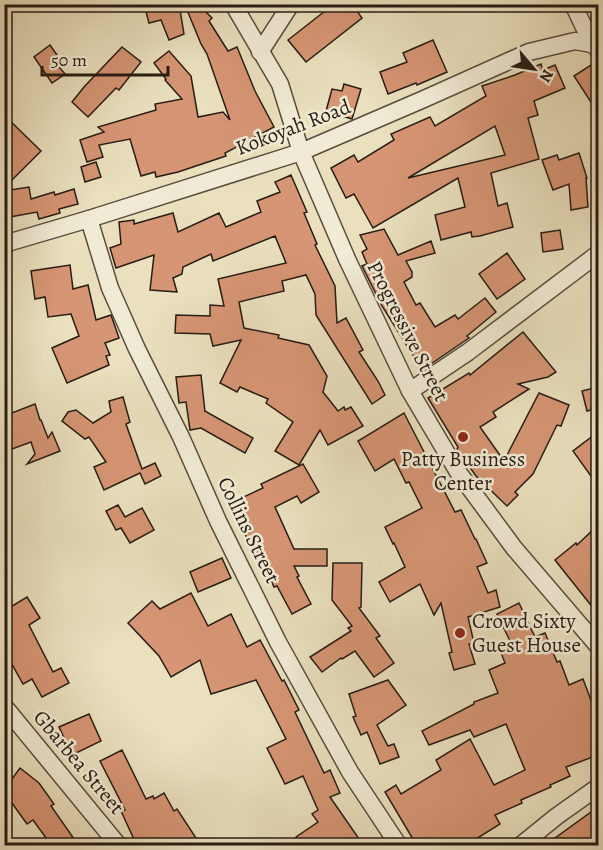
<svg xmlns="http://www.w3.org/2000/svg" width="603" height="850" viewBox="0 0 603 850" font-family="Alegreya,serif">
<style>
.building{fill:#d69574;stroke:#271c14;stroke-width:1.5;fill-rule:evenodd}
.lines{fill:none;stroke-linecap:round;stroke-linejoin:round}
.minor-casing{stroke:#584d3e;stroke-width:19}
.minor{stroke:#f1ebd5;stroke-width:16}
.poi-dot{fill:#8f2418;stroke:#f1ebd5;stroke-width:2}
.labels{text-anchor:middle;stroke-width:5;stroke-linejoin:round;paint-order:stroke}
.street-label{font-size:21px;fill:#271c14;stroke:#f1ebd5}
.poi-label{font-size:21px;fill:#271c14;stroke:#f1ebd5}
</style>
<rect width="100%" height="100%" fill="#eae0be"/>
<filter id="stains"><feTurbulence type="fractalNoise" baseFrequency=".00333" numOctaves="4"/><feColorMatrix values="0 0 0 0 .2 0 0 0 0 .09 0 0 0 0 .02 0 0 0 .5 -.17"/></filter>
<radialGradient id="worn" r=".72"><stop offset=".6" stop-color="#630" stop-opacity="0"/><stop offset="1" stop-color="#630" stop-opacity=".3"/></radialGradient>
<g class="building">
<polygon points="155,4 179,4 184,34 169,40 161,20 149,23 145,8"/>
<polygon points="334,4 352,4 362,18 306,62 288,40"/>
<polygon points="185,5 199,5 212,18 209,21 228,51 237,47 255,91 274,127 225,153 226,156 178,172 156,177 155,172 141,176 130,139 99,145 103,157 87,162 80,140 104,132 98,127 156,110 155,104 182,99 165,80 166,79 154,63 169,51 191,76 198,117 223,112 230,120 207,54 201,44"/>
<polygon points="433,40 447,72 417,85 416,83 388,94 380,72 407,62 403,53"/>
<polygon points="50,45 64,65 60,68 65,74 52,83 34,57"/>
<polygon points="122,47 141,62 119,90 116,88 88,117 72,102 84,87"/>
<polygon points="594,63 598,70 598,113 574,76"/>
<path d="M541,64L543,70L555,65L565,88L534,101L538,115L528,118L539,159L491,173L498,206L507,203L513,227L480,236L472,237L471,232L441,240L435,215L465,207L458,178L373,228L354,194L346,198L331,168L354,155L358,162L394,140L391,134L430,117L435,126L486,96L482,86L515,75ZM495,126L505,155L408,178Z"/>
<polygon points="344,84 361,89 352,119 326,111 332,89 342,91"/>
<polygon points="4,115 41,151 12,180 4,172"/>
<polygon points="579,153 587,178 586,178 588,207 571,210 569,184 553,190 542,160 557,155 559,160"/>
<polygon points="96,162 101,177 85,182 81,167"/>
<polygon points="291,175 307,212 304,213 317,244 315,245 335,286 337,323 346,318 363,350 359,352 378,381 385,395 372,404 316,315 315,294 306,275 282,281 284,291 239,302 244,328 279,335 278,338 309,345 327,376 323,392 338,411 344,407 345,410 351,407 363,426 328,445 320,430 299,465 275,451 293,422 266,403 268,399 240,387 237,392 220,383 241,340 213,346 210,334 175,333 176,315 210,316 210,305 224,306 218,279 286,263 275,236 213,261 211,254 183,267 182,274 173,278 177,292 150,290 154,255 116,268 110,248 121,244 119,222 134,220 134,224 173,213 178,232 219,213 226,227 261,212 257,201 280,192 275,182"/>
<polygon points="29,187 31,199 54,192 55,195 74,189 78,204 59,209 60,213 39,219 37,212 4,218 4,191"/>
<polygon points="384,229 398,255 431,241 435,253 406,261 412,272 412,277 404,282 416,305 420,303 435,327 455,315 458,319 485,298 496,312 467,336 469,338 422,370 382,306 362,266 367,264 362,252 367,249 360,235"/>
<polygon points="560,230 563,249 543,252 541,233"/>
<polygon points="507,253 525,279 497,299 479,274"/>
<polygon points="70,265 73,289 88,285 96,320 111,315 119,338 105,343 110,355 106,356 109,365 67,383 52,348 79,336 71,314 48,317 45,297 35,299 31,271"/>
<polygon points="523,332 556,372 548,377 518,384 529,389 493,412 496,417 480,427 504,461 539,393 569,405 561,426 557,425 533,474 515,492 518,495 507,506 476,476 457,449 458,447 428,398 469,373 470,375"/>
<polygon points="201,375 205,412 205,411 253,438 245,453 201,428 190,430 186,402 179,403 176,377"/>
<polygon points="598,387 598,408 587,411 582,391"/>
<polygon points="123,397 130,422 126,424 142,469 155,463 161,476 145,484 140,473 104,490 94,467 106,462 89,437 85,439 62,421 68,412 76,410 93,423 111,412 109,401"/>
<polygon points="35,404 40,420 41,420 48,438 52,432 60,451 27,464 35,454 31,442 4,452 4,416"/>
<polygon points="404,413 455,512 461,510 475,539 476,539 487,563 477,567 488,593 496,590 500,607 468,617 474,643 469,644 475,664 454,670 449,653 452,652 441,603 434,615 420,584 390,602 379,582 405,567 394,543 393,544 385,527 422,508 409,482 406,483 394,459 375,471 358,441"/>
<polygon points="598,432 598,486 573,451"/>
<polygon points="303,464 319,492 301,503 297,496 275,507 294,549 327,549 327,566 294,566 299,576 297,577 311,604 292,614 277,586 274,587 258,552 254,554 245,534 252,531 237,500 263,488 261,484"/>
<polygon points="118,505 125,517 142,508 154,530 130,543 121,528 116,530 106,511"/>
<polygon points="598,525 598,614 555,560 576,543 577,545"/>
<polygon points="222,558 231,578 198,592 190,572"/>
<polygon points="333,563 362,563 361,607 359,608 380,636 376,638 394,663 374,677 355,651 342,659 341,658 322,672 310,657 351,631 348,628 352,626 332,600"/>
<polygon points="191,593 208,626 231,614 247,647 260,640 282,681 284,680 299,710 295,712 324,773 330,770 340,793 330,797 364,846 301,846 296,837 318,822 312,814 318,810 303,776 285,784 267,748 286,739 256,680 211,694 200,660 171,677 159,656 128,623 152,601 160,609"/>
<polygon points="27,597 40,618 29,625 53,672 61,668 69,683 42,697 32,679 23,684 4,650 4,611"/>
<polygon points="519,603 535,637 545,633 557,662 560,661 569,685 583,679 598,719 598,755 566,767 570,776 550,785 551,787 521,800 522,803 495,815 500,824 465,846 417,846 385,792 396,785 401,794 441,770 436,760 470,739 494,785 525,770 506,724 474,737 470,730 429,745 422,731 474,704 474,702 498,693 489,670 505,663 500,650 512,645 497,614"/>
<polygon points="388,680 406,705 377,725 388,746 394,744 399,757 380,764 367,732 361,735 353,717 356,716 349,694"/>
<polygon points="89,714 101,741 72,755 59,727"/>
<polygon points="122,750 146,799 153,796 154,799 164,793 174,811 177,809 196,838 184,846 137,846 121,811 125,810 100,761"/>
<polygon points="20,768 39,783 54,804 51,806 79,846 52,846 33,820 27,824 4,792 4,773 12,779"/>
<polygon points="598,807 598,841 592,846 544,846"/>
</g>
<g class="lines">
<defs>
<g id="minor">
<polyline points="233,4 280,84 301,152 347,259 410,391 458,472 514,548 598,646"/>
<polyline points="573,4 592,44 598,49"/>
<polyline points="260,52 291,4"/>
<polyline points="89,219 110,288 137,349 181,437 218,521 278,642 350,772 399,846"/>
<polyline points="4,244 89,219 301,152 424,99 529,52 575,41 592,44"/>
<polyline points="410,391 468,352 595,256 598,255"/>
<polyline points="4,706 119,846"/>
<polyline points="520,846 557,816 598,787"/>
</g>
</defs>
<use href="#minor" class="minor-casing"/>
<use href="#minor" class="minor"/>
</g>
<g class="poi-dot">
<circle cx="463" cy="437" r="6"/>
<circle cx="460" cy="633" r="6"/>
</g>
<g class="labels">
<g class="street-label">
<text transform="translate(293 127) rotate(-21)" y="7">Kokoyah Road</text>
<text transform="translate(408 331) rotate(63)" y="7">Progressive Street</text>
<text transform="translate(249 530) rotate(64)" y="7">Collins Street</text>
<text transform="translate(79 762) rotate(50)" y="7">Gbarbea Street</text>
</g>
<g class="poi-label">
<text x="463" y="466">Patty Business<tspan x="463" dy="24">Center</tspan></text>
<text x="472" y="628" text-anchor="start">Crowd Sixty<tspan x="472" dy="24">Guest House</tspan></text>
</g>
</g>
<rect width="603" height="850" fill="none" stroke="#eae0be" stroke-width="24"/>
<rect x="6" y="6" width="591" height="838" fill="none" stroke="#271c14" stroke-width="3"/>
<rect x="12" y="12" width="579" height="826" fill="none" stroke="#271c14" stroke-width="1.5"/>
<g transform="translate(534 69) rotate(119)" stroke="#f1ebd5" stroke-width="4.5" paint-order="stroke">
<path d="M0-4.5L10 22L0 15L-10 22Z" fill="#271c14"/>
<text y="-9" font-size="16" font-weight="bold" text-anchor="middle" fill="#271c14">N</text>
</g>
<path d="M42 66v9h126v-9" fill="none" stroke="#271c14" stroke-width="3"/>
<text x="51" y="66" font-size="18" fill="#271c14" stroke="#f1ebd5" stroke-width="4.5" paint-order="stroke">50 m</text>
<rect width="100%" height="100%" filter="url(#stains)"/>
<rect width="100%" height="100%" fill="url(#worn)"/>
</svg>
